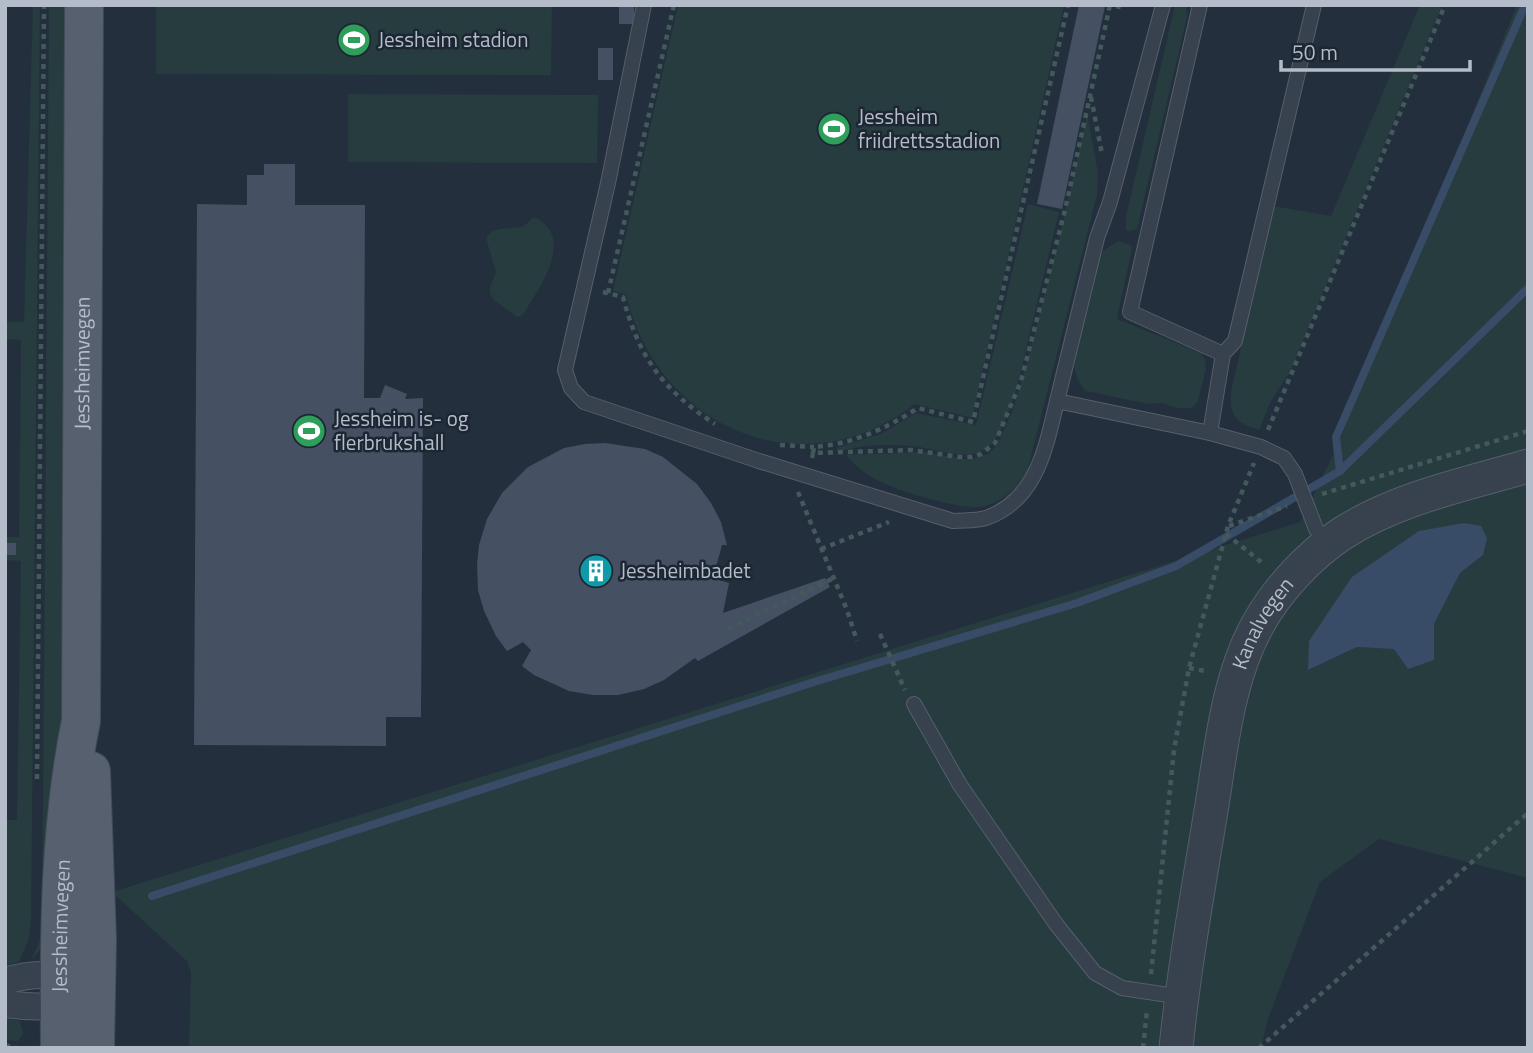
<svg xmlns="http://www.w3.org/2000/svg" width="1533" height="1053" viewBox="0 0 1533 1053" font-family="'Titillium Web',sans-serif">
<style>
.green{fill:#263c3f;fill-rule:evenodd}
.water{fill:#394c67}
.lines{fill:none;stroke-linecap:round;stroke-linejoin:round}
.stream{stroke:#394c67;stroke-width:8}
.building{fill:#455162}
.service-casing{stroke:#565f6c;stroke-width:16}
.minor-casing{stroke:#565f6c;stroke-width:28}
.tertiary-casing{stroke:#565f6c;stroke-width:35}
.primary-casing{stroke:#414a57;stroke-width:40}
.path{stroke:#44595c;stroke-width:4.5;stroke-dasharray:5 5;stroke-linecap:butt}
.service{stroke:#38414e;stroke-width:14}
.minor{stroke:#38414e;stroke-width:26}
.tertiary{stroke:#38414e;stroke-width:33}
.primary{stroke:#56606e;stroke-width:38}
.labels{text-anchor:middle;stroke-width:5;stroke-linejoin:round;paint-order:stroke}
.poi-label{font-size:21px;fill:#b4bcc9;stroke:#1d2633;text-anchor:start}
.street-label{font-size:21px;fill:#b4bcc9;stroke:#1d2633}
</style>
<rect width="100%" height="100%" fill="#242f3e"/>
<g class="green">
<polygon points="33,5 40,5 31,922 29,938 19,962 5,966 5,820 17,820 21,561 5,560 5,537 19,537 21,360 21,340 5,339 5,322 24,322"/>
<polygon points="49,5 67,5 63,683 49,940 32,959 41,937 43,807"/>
<polygon points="156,5 552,5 551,75 156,74"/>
<path d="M678,5H1064L972,418L915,404C803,491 657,428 626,294L613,291Z"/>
<polygon points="1175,5 1186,5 1187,17 1137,229 1129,231 1126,230 1126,217"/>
<path d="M1420,5H1442L1290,372L1270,403L1259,430C1235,422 1230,418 1231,392L1273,206L1331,216Z"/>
<path d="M1517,5H1528V878L1379,839L1320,882L1268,1019L1261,1048H189L191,972L187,961L112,892L1300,522L1335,451ZM1483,555L1460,573L1434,624V660L1394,648L1357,647L1308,670Z"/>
<polygon points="348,94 598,95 597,163 348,162"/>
<path d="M1087,114L1098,173L1097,195L1027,472C1015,490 1002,503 980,507C960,510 894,490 875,479C865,473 854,465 846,455L922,452L970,460L988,454L997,445L1013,410L1026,366L1060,235Z"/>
<path d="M1028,204L1059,212L1016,391C1010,408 1002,437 987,448C967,463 934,448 913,446C889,444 860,444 838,452L836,448L881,434L916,413L976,425Z"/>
<path d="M534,217C577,237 539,288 524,313L521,316L517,317L493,299L490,293V287L496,272L486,238C494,225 506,230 520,227C526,226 529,221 534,217Z"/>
<polygon points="1118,241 1131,245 1132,249 1117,319 1201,353 1205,359 1206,370 1197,403 1191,408 1176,408 1163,403 1149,404 1086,391 1078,381 1072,359 1098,260 1103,251"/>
<polygon points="5,1018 20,1021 23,1034 18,1041 5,1040"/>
</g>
<polygon class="water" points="1464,523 1481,526 1487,538 1483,555 1460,573 1434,624 1434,660 1408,669 1394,649 1357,647 1308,670 1309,641 1352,577 1419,531"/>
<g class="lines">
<g class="stream">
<polyline points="1340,471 1336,437 1525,5"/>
<polyline points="152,896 814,682 1077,603 1176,566 1340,471 1528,288"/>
</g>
</g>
<g class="building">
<rect x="619" y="5" width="15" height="19"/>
<polygon points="1079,5 1105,6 1062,209 1037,204"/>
<rect x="598" y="48" width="15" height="32"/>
<polygon points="264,164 295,164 295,205 365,205 364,398 380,398 385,385 407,394 405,399 423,398 421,717 386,717 386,746 194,745 197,204 247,205 247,175 264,175"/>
<polygon points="605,443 645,449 663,457 697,484 711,503 721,522 727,545 722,545 713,578 729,583 723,613 825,578 830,587 698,661 695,658 664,680 644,689 618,695 593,695 569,691 534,675 522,666 531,650 523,642 507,651 496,636 484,611 478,590 477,564 479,545 487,519 502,493 528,467 564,448 585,444"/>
<polygon points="7,543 16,543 16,555 6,555"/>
</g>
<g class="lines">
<defs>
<g id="service">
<path d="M644,5L608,183L565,370L571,388L584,402L759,461L953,521C964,520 976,521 986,518C1037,500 1046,447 1057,401L1210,433L1261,447L1284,458L1295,474L1316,529L1328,544"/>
<polyline points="1200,5 1130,312 1223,354"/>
<polyline points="1057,401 1097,238 1110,202 1163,5"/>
<polyline points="1210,433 1223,354 1235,341 1314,5"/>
<polyline points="914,704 960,785 1056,924 1095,973 1122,988 1182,997"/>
</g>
<g id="minor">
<path d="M5,981C29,974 51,972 75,981"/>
<path d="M5,1004C30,1007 53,1009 75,999"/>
</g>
<g id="tertiary">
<path id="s1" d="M1176,1048C1184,968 1198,890 1211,811C1221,750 1227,681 1257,626C1276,591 1309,555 1343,533C1398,498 1466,484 1528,466"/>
</g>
<g id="primary">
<polyline points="91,771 97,940 95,1048"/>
<path id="s2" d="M60,1048C59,939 59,828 81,721L84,5"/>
</g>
</defs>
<use href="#service" class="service-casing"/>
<use href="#minor" class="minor-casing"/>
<use href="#tertiary" class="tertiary-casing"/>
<use href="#primary" class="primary-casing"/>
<g class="path">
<polyline points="1118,9 1119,5"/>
<polyline points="1091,97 1102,154"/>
<path d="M603,292L623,297C639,358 663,390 715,424"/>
<polyline points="608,293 674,5"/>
<polyline points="1268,430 1445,5"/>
<polyline points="780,445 814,447"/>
<path d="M813,453L814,447C853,444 885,429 918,408L973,422L1068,5"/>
<polyline points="812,458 813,453 911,450 960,457 972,457 981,454 995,443 1021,381 1065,210 1110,5"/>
<polyline points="798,492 847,610 857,641"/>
<polyline points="1322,494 1528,431"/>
<polyline points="1229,526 1287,506"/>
<polyline points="1226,534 1265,565"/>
<polyline points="821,549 889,522"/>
<polyline points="728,629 834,578"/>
<polyline points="880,634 905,690"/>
<polyline points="1189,668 1205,671"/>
<polyline points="37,779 44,5"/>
<polyline points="1151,974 1174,750 1189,668 1228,526 1254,463"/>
<polyline points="5,1045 16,1048"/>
<polyline points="1143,1048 1147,1010"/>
<polyline points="1259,1048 1528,813"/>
</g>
<use href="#service" class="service"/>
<use href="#minor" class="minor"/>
<use href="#tertiary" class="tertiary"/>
<use href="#primary" class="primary"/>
</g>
<defs>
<symbol id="stadium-disc" viewBox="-11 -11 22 22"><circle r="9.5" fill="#2e9e5b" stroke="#1d2633"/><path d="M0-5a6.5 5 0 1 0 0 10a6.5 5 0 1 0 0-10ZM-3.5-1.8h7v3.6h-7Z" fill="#fff"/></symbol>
<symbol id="building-disc" viewBox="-11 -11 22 22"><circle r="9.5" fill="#0f9aa8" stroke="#1d2633"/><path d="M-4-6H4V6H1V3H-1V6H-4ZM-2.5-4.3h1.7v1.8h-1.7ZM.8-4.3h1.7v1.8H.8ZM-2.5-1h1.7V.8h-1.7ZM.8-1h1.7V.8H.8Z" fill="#fff"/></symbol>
</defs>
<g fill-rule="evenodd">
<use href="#stadium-disc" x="335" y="21" width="38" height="38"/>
<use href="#stadium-disc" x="815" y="110" width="38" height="38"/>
<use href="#stadium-disc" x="290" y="412" width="38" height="38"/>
<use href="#building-disc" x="577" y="552" width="38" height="38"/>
</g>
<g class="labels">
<g class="poi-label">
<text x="378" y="47">Jessheim stadion</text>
<text x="858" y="124">Jessheim<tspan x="858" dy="24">friidrettsstadion</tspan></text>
<text x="334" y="426">Jessheim is- og<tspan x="334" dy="24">flerbrukshall</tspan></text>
<text x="620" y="578">Jessheimbadet</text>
</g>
<g class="street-label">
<text dy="7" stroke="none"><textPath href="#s2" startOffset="686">Jessheimvegen</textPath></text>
<text dy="7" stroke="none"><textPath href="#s1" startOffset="436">Kanalvegen</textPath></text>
<text dy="7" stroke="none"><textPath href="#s2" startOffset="122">Jessheimvegen</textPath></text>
</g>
</g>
<rect width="1533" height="1053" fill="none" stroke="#b4bcc9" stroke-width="14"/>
<path d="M1281 60v10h189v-10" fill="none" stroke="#b4bcc9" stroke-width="3.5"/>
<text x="1292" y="60" font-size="21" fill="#b4bcc9" stroke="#1d2633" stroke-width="5" paint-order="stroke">50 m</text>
</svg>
